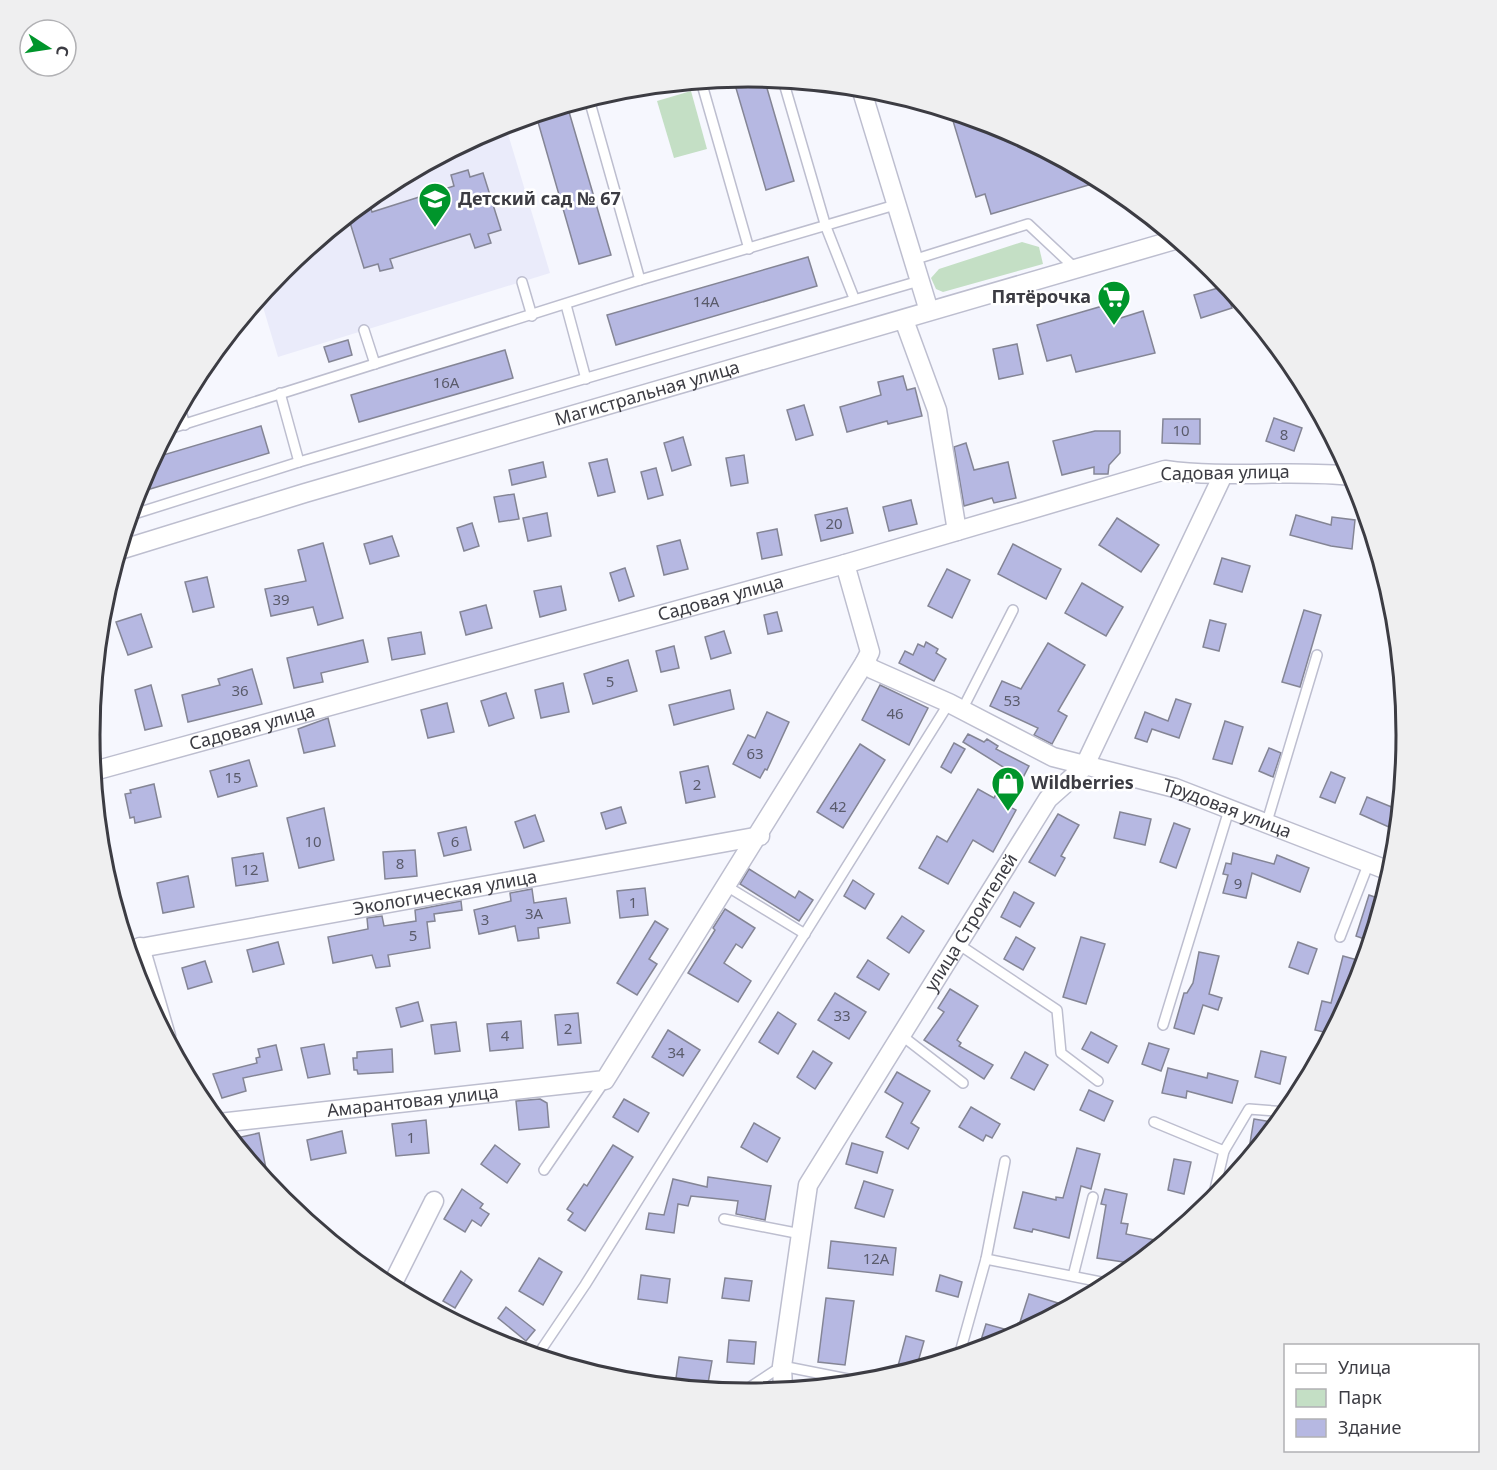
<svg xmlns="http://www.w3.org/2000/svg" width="1497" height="1470" viewBox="0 0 1497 1470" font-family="'Noto Sans',sans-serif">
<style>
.built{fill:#eaebfa}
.green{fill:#c4dfc5}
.building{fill:#b6b8e2;stroke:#848595;stroke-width:1.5}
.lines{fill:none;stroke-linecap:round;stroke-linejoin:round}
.service-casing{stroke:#bdbecf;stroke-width:12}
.minor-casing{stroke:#bdbecf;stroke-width:21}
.service{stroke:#fff;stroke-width:9}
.minor{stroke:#fff;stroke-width:18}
.labels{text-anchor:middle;stroke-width:5;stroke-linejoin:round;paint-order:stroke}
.number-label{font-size:15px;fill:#5a5b6b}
.poi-label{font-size:18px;font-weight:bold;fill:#3c3c43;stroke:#fff;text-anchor:start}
.street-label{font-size:18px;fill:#3c3c43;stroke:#fff}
.rim{fill:none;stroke:#3c3c43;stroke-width:3}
</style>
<rect width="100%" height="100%" fill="#f6f7fe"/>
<polygon class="built" points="505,124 550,273 278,357 260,297 283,269 383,187"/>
<g class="green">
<polygon points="691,91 707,149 674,158 657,101"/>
<polygon points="1022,242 1039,247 1043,264 943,292 936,289 931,278 939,269"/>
</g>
<g class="building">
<polygon points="749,76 764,78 794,181 766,190 733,78"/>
<polygon points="567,105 611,255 579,264 536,115"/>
<polygon points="950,111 1001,127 1102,181 991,214 985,194 976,197"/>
<polygon points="468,170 470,177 483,173 501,230 488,234 491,243 475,248 470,234 390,259 393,268 380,271 378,264 364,268 348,216 359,212 358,208 368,200 372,212 454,186 451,175"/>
<polygon points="808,257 817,286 616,345 607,315"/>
<polygon points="1225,286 1232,308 1201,318 1194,295"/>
<polygon points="1106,305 1111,321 1143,311 1155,353 1076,372 1071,355 1047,361 1037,325"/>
<polygon points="348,340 352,355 329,362 324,347"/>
<polygon points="1017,344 1023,374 999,379 993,349"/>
<polygon points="505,350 513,378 359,422 351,395"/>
<polygon points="903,376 907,390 915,388 922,416 888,424 887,421 847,432 840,407 881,395 878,382"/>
<polygon points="804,405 813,435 796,440 787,410"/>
<polygon points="1274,418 1302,428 1294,451 1266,441"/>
<polygon points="1163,419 1200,419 1200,444 1162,443"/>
<polygon points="261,426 269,453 137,493 153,458"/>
<polygon points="1095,431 1120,431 1120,453 1109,465 1108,474 1094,474 1094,467 1062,475 1053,441"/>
<polygon points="683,437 691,465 672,471 664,443"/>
<polygon points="966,443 974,470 1008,462 1016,498 994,503 992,498 964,506 954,447"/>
<polygon points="744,455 748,483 731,486 726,458"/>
<polygon points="607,459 615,492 598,496 589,463"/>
<polygon points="543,462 546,477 512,485 509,470"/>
<polygon points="656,468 663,495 648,499 641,472"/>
<polygon points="514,494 519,519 499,522 494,497"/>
<polygon points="911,500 917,524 889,531 883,507"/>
<polygon points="847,508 853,533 821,541 815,515"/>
<polygon points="547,513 551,536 528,541 523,518"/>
<polygon points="1296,515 1331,525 1332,517 1355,520 1352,549 1331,546 1290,535"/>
<polygon points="1117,518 1159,545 1141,572 1099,545"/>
<polygon points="472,523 479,546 464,551 457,528"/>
<polygon points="777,529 782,555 762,559 757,533"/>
<polygon points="392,536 399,556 370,564 364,544"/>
<polygon points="680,540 688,569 664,575 657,546"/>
<polygon points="323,543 343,618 318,625 313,607 271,616 265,589 306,581 298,550"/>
<polygon points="1013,544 1061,569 1046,599 998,574"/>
<polygon points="1222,558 1250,566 1242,592 1214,584"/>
<polygon points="625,568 634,596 619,601 610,573"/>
<polygon points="947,569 970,580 952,618 928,606"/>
<polygon points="207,577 214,607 193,612 185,582"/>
<polygon points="1082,583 1123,607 1106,636 1065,613"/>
<polygon points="561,586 566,610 540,617 534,591"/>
<polygon points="486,605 492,628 466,635 460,612"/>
<polygon points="1304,610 1321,615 1300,687 1282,682"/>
<polygon points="777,612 782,631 768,634 764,615"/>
<polygon points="141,614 152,647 128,655 116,622"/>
<polygon points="1210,620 1226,624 1219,651 1203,647"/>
<polygon points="724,631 731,653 711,659 705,637"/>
<polygon points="421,632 425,654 392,660 388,638"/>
<polygon points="363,640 368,662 321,673 323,682 294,688 287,658"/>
<polygon points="926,642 938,649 936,653 946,659 934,681 899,663 905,651 913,655 918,644 924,647"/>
<polygon points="1048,643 1085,665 1058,711 1067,716 1052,744 1034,735 1038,728 990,706 1002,681 1021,689"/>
<polygon points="674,646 679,668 661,672 656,651"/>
<polygon points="628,660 637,691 593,704 584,674"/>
<polygon points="252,669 262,704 188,722 182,695 220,685 218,679"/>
<polygon points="563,683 569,712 541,718 535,690"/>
<polygon points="151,685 162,726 145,730 135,690"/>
<polygon points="880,685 928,708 909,745 862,720"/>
<polygon points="730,690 734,709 674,725 669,705"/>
<polygon points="506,693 514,718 489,726 481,701"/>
<polygon points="1176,699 1191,704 1179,738 1152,729 1147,742 1135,738 1145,712 1168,721"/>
<polygon points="447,703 454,732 428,738 421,710"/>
<polygon points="767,712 789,722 767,770 765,769 760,778 733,764 748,735 755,738"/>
<polygon points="328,718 335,746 304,753 298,729"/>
<polygon points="1225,721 1243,727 1232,764 1213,759"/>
<polygon points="968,734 984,742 987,739 998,746 996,749 1029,766 1008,806 1016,810 993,852 973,840 948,884 919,868 937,836 947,842 978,789 994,798 1008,770 963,742"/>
<polygon points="954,743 965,749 951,773 941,767"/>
<polygon points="860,744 885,760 843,828 817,812"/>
<polygon points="1269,748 1281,753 1273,777 1259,771"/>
<polygon points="249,760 257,786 218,797 210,771"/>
<polygon points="708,766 715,797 686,803 680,772"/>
<polygon points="1331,772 1345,778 1335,803 1320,797"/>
<polygon points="154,784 161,817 135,823 134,817 130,818 125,794 131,793 130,790"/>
<polygon points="1367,797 1399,810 1391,828 1360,814"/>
<polygon points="621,807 626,823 606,829 601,813"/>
<polygon points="324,808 334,860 299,868 287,818"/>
<polygon points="1120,812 1151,819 1145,845 1114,838"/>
<polygon points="1058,814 1079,825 1061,856 1065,858 1055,876 1029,862"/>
<polygon points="535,815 544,841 524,848 515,822"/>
<polygon points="1174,823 1190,829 1176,868 1160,862"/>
<polygon points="466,827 471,850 444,856 438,833"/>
<polygon points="415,850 417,876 385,879 383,852"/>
<polygon points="263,853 268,881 236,886 232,858"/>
<polygon points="1233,853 1274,864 1277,855 1309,868 1300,892 1252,873 1246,898 1223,893 1228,875 1223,874 1226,863 1231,864"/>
<polygon points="749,869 795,898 799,891 813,900 799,921 740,884"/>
<polygon points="188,876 194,907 163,913 157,883"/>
<polygon points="853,880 874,894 865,909 844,896"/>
<polygon points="645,888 648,915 620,918 617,891"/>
<polygon points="532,889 534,903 566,898 570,923 538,928 539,938 518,941 515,926 479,934 474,910 511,901 510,893"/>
<polygon points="1014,892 1034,903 1020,927 1001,917"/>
<polygon points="1369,895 1383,900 1370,941 1356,936"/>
<polygon points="461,901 462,910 434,914 435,921 427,922 430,948 388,955 390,966 376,968 372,955 333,963 328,937 368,929 367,918 382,916 384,926 416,921 415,910"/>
<polygon points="725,909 755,928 742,948 736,944 724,963 751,981 738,1002 688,973 715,930 713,928"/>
<polygon points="902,916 924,931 909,953 887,938"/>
<polygon points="655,921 668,929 649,959 657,964 637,995 617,983"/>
<polygon points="1016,937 1035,948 1023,970 1004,959"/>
<polygon points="1081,937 1105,944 1086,1004 1063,997"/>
<polygon points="278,942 284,964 253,972 247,950"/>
<polygon points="1298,942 1317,949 1308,974 1289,967"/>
<polygon points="1199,952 1219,956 1209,994 1222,998 1218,1010 1203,1005 1194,1034 1174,1028 1184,993 1187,993 1193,983"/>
<polygon points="1343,956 1361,961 1350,999 1332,1034 1315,1030 1322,1001 1331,1003"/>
<polygon points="868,960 889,974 879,990 857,977"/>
<polygon points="205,961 212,982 188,989 182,968"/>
<polygon points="950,989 978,1006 957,1040 961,1043 959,1046 993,1065 984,1079 924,1040 944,1012 938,1008"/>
<polygon points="835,993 866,1012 849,1039 818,1020"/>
<polygon points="418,1002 423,1021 401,1027 396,1008"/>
<polygon points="778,1012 796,1024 778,1054 759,1042"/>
<polygon points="578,1013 581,1043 558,1045 555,1015"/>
<polygon points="521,1021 523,1048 490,1051 487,1024"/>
<polygon points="456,1022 460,1051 435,1054 431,1025"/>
<polygon points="668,1030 700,1050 683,1076 652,1057"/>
<polygon points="1091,1032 1117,1046 1108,1063 1082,1049"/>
<polygon points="1149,1043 1169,1049 1161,1071 1142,1064"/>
<polygon points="324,1044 330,1074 308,1078 301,1048"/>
<polygon points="276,1045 282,1070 243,1078 246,1091 222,1098 213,1074 257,1063 256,1058 260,1057 258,1049"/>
<polygon points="392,1049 393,1072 358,1074 357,1070 354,1070 353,1058 357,1058 357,1052"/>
<polygon points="813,1051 832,1063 815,1089 797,1077"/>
<polygon points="1261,1051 1286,1057 1280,1084 1255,1077"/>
<polygon points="1025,1052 1048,1065 1034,1090 1011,1078"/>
<polygon points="1168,1068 1207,1078 1208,1073 1238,1081 1232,1103 1187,1091 1186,1098 1162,1093"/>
<polygon points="897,1072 930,1091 911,1123 919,1128 908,1149 886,1137 903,1103 885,1092"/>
<polygon points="1089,1090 1113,1101 1104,1121 1080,1110"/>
<polygon points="540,1099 547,1103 549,1127 519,1130 516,1101"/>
<polygon points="624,1099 649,1113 638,1132 613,1117"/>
<polygon points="971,1107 1000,1124 992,1138 986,1135 983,1141 959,1127"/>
<polygon points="1254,1119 1278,1123 1260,1145 1250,1143"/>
<polygon points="426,1120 429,1153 396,1156 392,1124"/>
<polygon points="754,1123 780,1138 767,1162 741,1147"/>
<polygon points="342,1131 346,1153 311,1160 307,1140"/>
<polygon points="259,1133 269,1184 232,1139"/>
<polygon points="852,1143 883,1152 877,1173 846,1164"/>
<polygon points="495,1145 520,1164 507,1183 481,1164"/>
<polygon points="613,1145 633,1157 585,1231 568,1220 573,1213 567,1209 584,1184 587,1186"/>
<polygon points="1077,1148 1100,1154 1091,1189 1081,1186 1069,1238 1033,1229 1032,1232 1014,1228 1023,1192 1056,1200 1056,1197 1063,1198"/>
<polygon points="1174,1159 1191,1162 1184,1194 1168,1190"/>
<polygon points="708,1177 771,1186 765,1220 736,1214 738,1201 691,1196 688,1206 678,1204 674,1233 646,1229 649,1213 664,1215 673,1179 707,1187"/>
<polygon points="864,1181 893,1190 884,1217 855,1208"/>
<polygon points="462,1189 483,1204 480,1208 489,1214 481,1226 472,1220 465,1232 444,1219"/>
<polygon points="1105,1189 1127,1194 1121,1223 1128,1224 1126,1234 1164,1242 1137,1264 1097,1258 1106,1205 1101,1204"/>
<polygon points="831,1241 896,1248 893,1275 828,1268"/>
<polygon points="539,1258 562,1272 543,1305 519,1291"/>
<polygon points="461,1271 472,1280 455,1308 443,1301"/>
<polygon points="641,1275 670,1279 667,1303 638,1299"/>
<polygon points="940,1275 962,1282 958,1297 936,1291"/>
<polygon points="725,1278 752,1281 749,1301 722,1298"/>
<polygon points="1029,1294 1058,1303 1054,1315 1033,1326 1020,1322"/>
<polygon points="826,1298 854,1301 845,1365 818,1362"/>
<polygon points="506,1307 535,1330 526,1341 498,1318"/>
<polygon points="986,1324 1019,1333 1000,1344 978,1350"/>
<polygon points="906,1336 924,1341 916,1369 912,1370 898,1366"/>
<polygon points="729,1340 756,1342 754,1364 727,1362"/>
<polygon points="679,1357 712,1361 707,1389 675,1385"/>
</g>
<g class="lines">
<defs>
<g id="service">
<polyline points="783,80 826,227 854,298"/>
<polyline points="701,81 749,249"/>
<polyline points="589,99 640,280"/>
<polyline points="913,260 1028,224 1076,269"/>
<polyline points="522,282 532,316"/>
<polyline points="566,305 586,379"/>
<polyline points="364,330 375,364"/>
<polyline points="280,393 299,462"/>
<polyline points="180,408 185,425"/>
<polyline points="169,429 640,280 895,205"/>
<polyline points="131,515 299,462 919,281"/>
<polyline points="962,710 1013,610"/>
<polyline points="1266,825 1317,655"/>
<polyline points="728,887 805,934"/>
<polyline points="1340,937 1368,865"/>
<polyline points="958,944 1057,1010 1061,1053 1098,1081"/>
<polyline points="1163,1025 1229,810"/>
<polyline points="901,1035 963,1083"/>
<polyline points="1154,1122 1224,1151 1212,1202"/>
<polyline points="1224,1151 1249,1109 1287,1112"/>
<polyline points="544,1170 604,1082"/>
<polyline points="724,1219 801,1234"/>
<polyline points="986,1259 1005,1161"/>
<polyline points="1073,1276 1093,1197"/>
<polyline points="537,1356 585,1285 949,703"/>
<polyline points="959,1356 986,1259 1111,1284"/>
<polyline points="741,1393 782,1366 863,1382"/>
</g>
<g id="minor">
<polyline points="861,88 929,311"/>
<polyline points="904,320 937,410 957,531"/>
<path id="s1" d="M120,550L305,493L1178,239"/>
<path id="s2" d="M865,662L872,669L949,703L1053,757L1175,788L1392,872"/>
<path id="s3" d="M94,771L845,564L1165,470C1228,479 1290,469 1353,476"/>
<polyline points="140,947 166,1036"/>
<path id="s4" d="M129,950L760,836"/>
<path id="s5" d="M219,1123L605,1080L865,662L870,652L845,564"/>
<polyline points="391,1287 434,1201"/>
<path id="s6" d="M783,1390L782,1366L808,1185L1048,799L1084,767L1223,475"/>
</g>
</defs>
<use href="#service" class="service-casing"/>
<use href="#minor" class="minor-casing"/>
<use href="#service" class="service"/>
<use href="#minor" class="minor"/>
</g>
<defs>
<symbol id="school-pin" viewBox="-11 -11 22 30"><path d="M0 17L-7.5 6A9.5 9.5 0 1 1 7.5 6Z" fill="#00952b" stroke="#fff"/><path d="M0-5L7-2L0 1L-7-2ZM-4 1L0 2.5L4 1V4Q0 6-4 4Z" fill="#fff"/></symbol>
<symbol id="supermarket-pin" viewBox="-11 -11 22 30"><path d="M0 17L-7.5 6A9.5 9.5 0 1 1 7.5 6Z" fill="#00952b" stroke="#fff"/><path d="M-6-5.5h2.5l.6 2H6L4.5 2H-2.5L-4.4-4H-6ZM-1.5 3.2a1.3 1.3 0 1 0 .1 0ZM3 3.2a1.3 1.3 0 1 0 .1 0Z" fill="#fff"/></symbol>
<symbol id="shop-pin" viewBox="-11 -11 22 30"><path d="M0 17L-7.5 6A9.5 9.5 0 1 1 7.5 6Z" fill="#00952b" stroke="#fff"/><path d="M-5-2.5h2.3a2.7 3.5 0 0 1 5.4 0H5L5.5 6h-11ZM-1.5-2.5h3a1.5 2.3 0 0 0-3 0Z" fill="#fff"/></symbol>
</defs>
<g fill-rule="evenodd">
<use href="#school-pin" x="416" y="180" width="38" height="52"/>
<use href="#supermarket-pin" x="1095" y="278" width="38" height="52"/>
<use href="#shop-pin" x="989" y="764" width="38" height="52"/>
</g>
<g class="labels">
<g class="number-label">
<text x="706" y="307">14А</text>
<text x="446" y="388">16А</text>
<text x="1181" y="436">10</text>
<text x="1284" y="440">8</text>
<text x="834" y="529">20</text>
<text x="281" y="605">39</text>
<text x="610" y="687">5</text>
<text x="240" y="696">36</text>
<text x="1012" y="706">53</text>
<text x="895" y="719">46</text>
<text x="755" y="759">63</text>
<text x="233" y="783">15</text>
<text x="697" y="790">2</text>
<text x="838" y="812">42</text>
<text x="313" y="847">10</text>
<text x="455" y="847">6</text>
<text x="400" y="869">8</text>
<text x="250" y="875">12</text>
<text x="1238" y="889">9</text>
<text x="633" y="908">1</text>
<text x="534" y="919">3А</text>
<text x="485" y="925">3</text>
<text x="413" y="941">5</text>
<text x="842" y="1021">33</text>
<text x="568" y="1034">2</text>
<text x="505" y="1041">4</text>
<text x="676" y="1058">34</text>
<text x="411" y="1143">1</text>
<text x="876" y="1264">12А</text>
</g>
<g class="poi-label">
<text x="458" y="205">Детский сад № 67</text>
<text x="1091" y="303" text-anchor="end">Пятёрочка</text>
<text x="1031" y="789">Wildberries</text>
</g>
<g class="street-label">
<text dy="6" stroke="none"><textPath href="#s1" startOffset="550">Магистральная улица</textPath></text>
<text transform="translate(1225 473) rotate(-1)" y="6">Садовая улица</text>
<text dy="6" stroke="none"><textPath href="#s3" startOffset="650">Садовая улица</textPath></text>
<text dy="6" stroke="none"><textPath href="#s3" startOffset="164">Садовая улица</textPath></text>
<text dy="6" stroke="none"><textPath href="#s2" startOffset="393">Трудовая улица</textPath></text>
<text dy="6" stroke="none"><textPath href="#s4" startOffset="321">Экологическая улица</textPath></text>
<text dy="6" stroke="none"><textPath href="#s6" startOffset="516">улица Строителей</textPath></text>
<text dy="6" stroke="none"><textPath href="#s5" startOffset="195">Амарантовая улица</textPath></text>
</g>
</g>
<path d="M0 0H1497V1470H0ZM100 735a648 648 0 1 1 1296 0a648 648 0 1 1-1296 0Z" fill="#efeff0" fill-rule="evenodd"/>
<path class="rim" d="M100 735a648 648 0 1 1 1296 0a648 648 0 1 1-1296 0Z"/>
<rect x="1284" y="1344" width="195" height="108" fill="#ffffff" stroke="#b1b1b4" stroke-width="1.5"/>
<rect x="1296" y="1364" width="30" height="9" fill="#ffffff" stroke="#b1b1b4" stroke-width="1.5"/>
<text x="1338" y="1374" font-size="18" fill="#3c3c43">Улица</text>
<rect x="1296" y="1389" width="30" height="18" fill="#c4dfc5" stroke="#b1b1b4" stroke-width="1.5"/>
<text x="1338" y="1404" font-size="18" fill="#3c3c43">Парк</text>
<rect x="1296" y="1419" width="30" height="18" fill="#b6b8e2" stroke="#b1b1b4" stroke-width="1.5"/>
<text x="1338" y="1434" font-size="18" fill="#3c3c43">Здание</text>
<g transform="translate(48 48) rotate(102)"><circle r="28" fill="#ffffff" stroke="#b1b1b4" stroke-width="1.5"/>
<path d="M0-4.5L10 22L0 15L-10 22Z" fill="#00952b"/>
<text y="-9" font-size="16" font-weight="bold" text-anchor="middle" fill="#3c3c43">С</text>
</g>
</svg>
